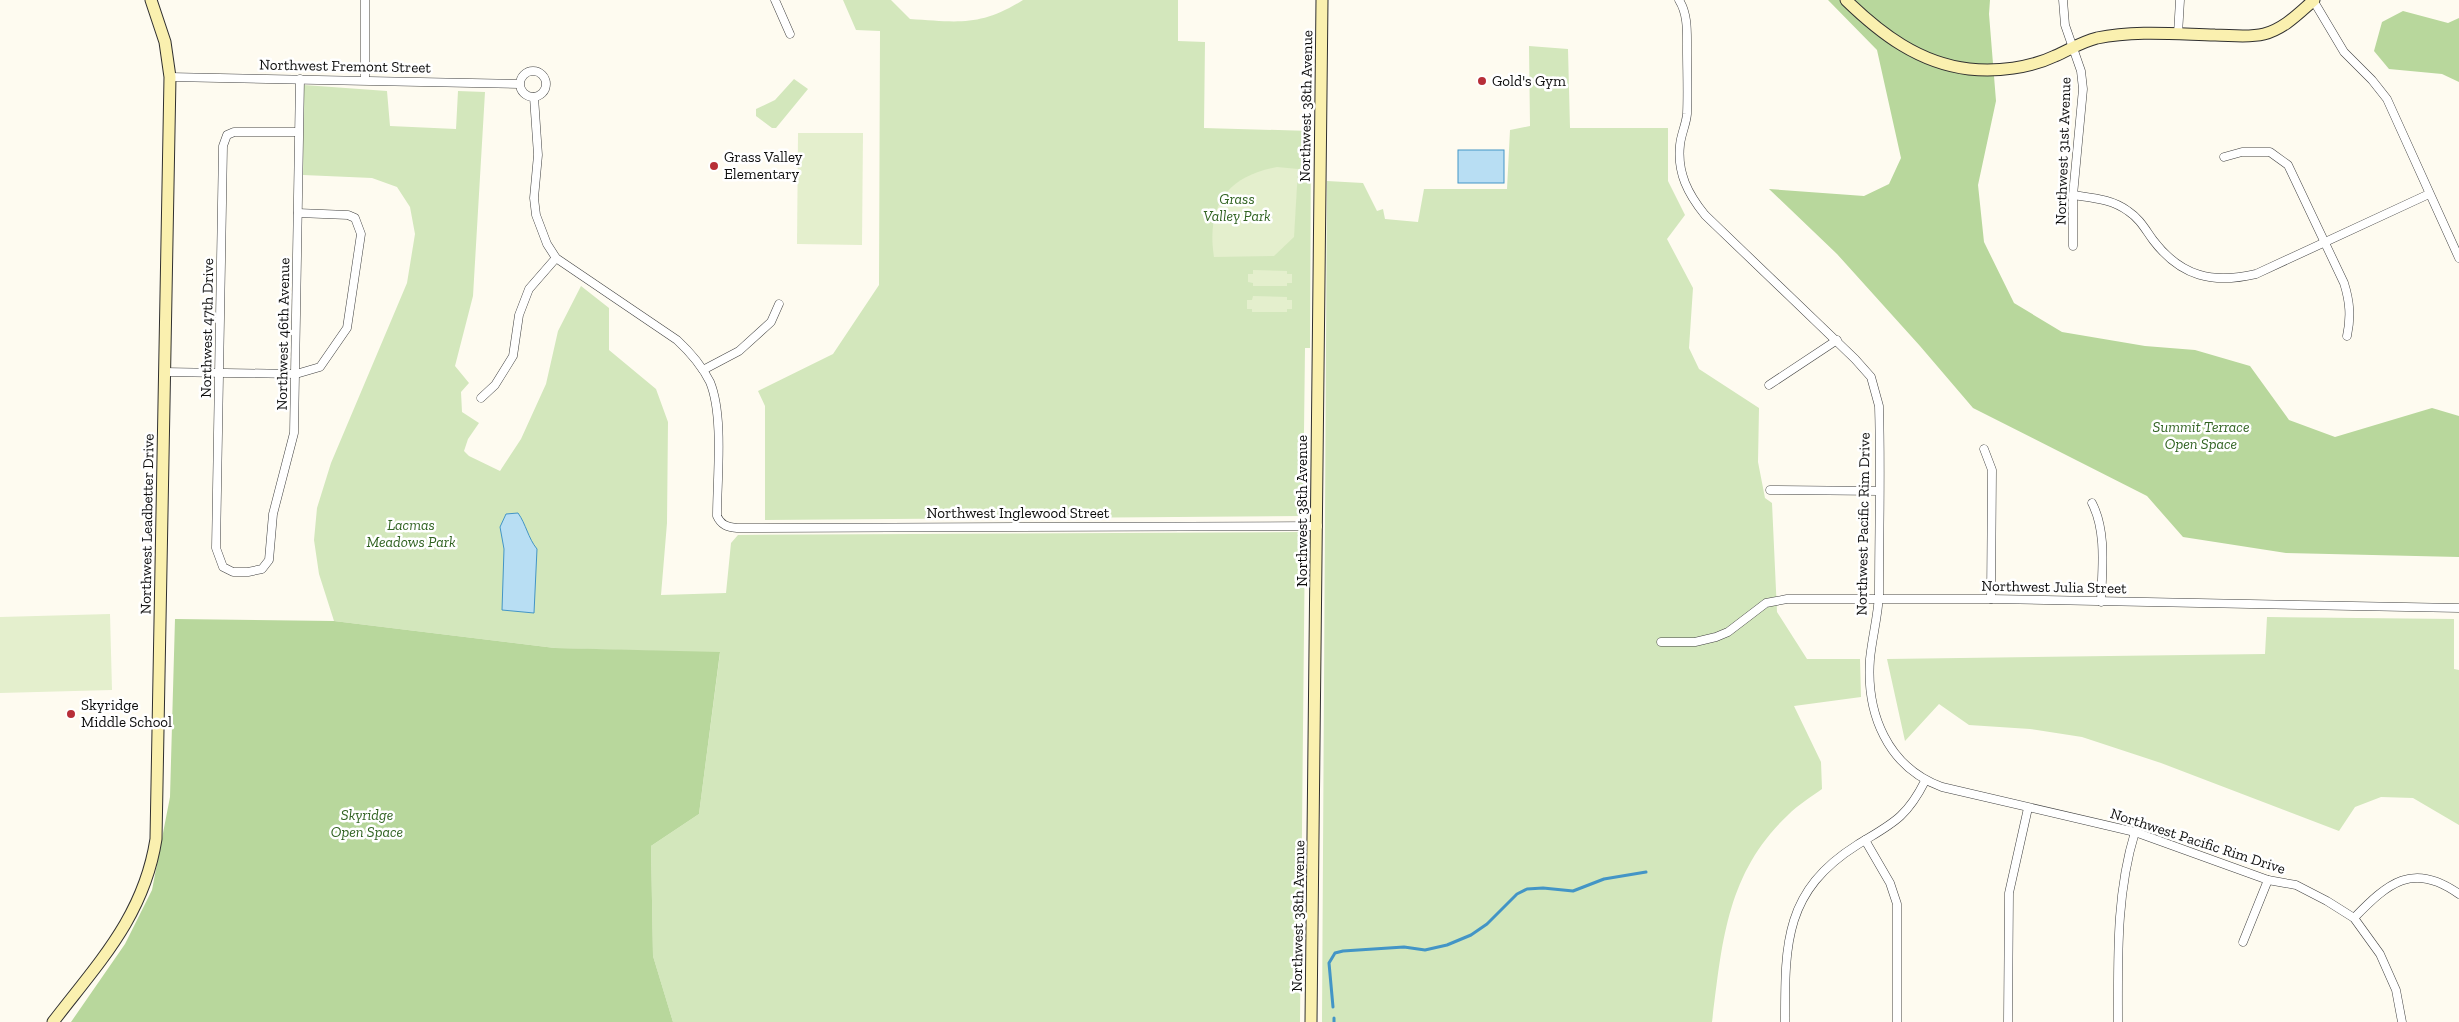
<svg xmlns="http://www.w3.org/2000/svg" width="2459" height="1022" viewBox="0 0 2459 1022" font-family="'Zilla Slab',serif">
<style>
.green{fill:#d3e7bc}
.forest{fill:#b8d79c}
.pitch{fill:#e4efcd}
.water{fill:#b8def3;stroke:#4395c6}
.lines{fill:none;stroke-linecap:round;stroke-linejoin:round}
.stream{stroke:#4395c6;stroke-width:3}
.street-casing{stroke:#414141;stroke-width:9}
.secondary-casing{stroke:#303030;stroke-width:13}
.street{stroke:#fff;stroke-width:8}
.secondary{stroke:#faf0af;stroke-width:11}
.poi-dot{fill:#b72e38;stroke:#fff;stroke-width:2}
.labels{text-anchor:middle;stroke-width:5;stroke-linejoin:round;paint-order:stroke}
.street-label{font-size:15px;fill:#0e0e0e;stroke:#fff}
.poi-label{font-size:15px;fill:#0e0e0e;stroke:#fff;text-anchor:start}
.park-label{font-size:15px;font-style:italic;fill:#316322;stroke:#fff}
</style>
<rect width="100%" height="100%" fill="#fefbf0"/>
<g class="green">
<path d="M843,0H891L910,19C957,22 981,27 1023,0H1178V41L1205,42L1204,128L1311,131L1310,348H1305L1303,516L765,520V406L758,391L833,354L879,285L880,31L856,30Z"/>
<path d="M1529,46L1568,49L1570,128H1668V181L1685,215L1667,239L1693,288L1689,348L1699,369L1759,408L1758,462L1765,498L1772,503L1777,612L1807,659H1860L1861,697L1794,706L1821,762L1822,789C1811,797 1798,805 1788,815C1726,873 1722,944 1712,1022H1322L1327,181L1363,183L1377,211L1383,209L1385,219L1418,222L1424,189H1507L1510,130L1530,126Z"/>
<polygon points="794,79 808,89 776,128 772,128 756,116 756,109 775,100"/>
<polygon points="304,85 387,91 390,126 456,129 458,91 485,92 473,296 455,366 469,383 461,392 462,412 479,423 468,439 464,451 469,456 500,471 521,439 546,384 558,331 581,286 609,308 609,350 656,389 668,422 667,523 661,595 726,593 731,543 738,535 1302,532 1305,535 1300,1022 673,1022 653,956 651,846 699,814 720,653 555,648 334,621 319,574 314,540 317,508 331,463 407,283 415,234 410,207 397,187 372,178 303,175"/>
<polygon points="2267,617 2454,619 2454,669 2459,670 2459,825 2413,798 2381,797 2355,807 2339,831 2161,763 2082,737 2030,729 1969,725 1939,704 1905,741 1887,659 2265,654"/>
</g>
<g class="forest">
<polygon points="1828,0 1990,0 1989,14 1996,101 1978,185 1984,242 2014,303 2062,332 2145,346 2195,350 2250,366 2289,420 2335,437 2432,408 2459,416 2459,557 2286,553 2183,537 2147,496 1973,408 1920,346 1837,254 1769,189 1864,196 1889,184 1901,158 1877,50"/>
<polygon points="2403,11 2448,23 2459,18 2459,82 2442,74 2389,69 2374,51 2382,22"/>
<polygon points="175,619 334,621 555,648 720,652 699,814 651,846 653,956 673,1022 71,1022 125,944 152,890 170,797"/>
</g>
<g class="pitch">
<polygon points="798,133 863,133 862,245 797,244"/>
<path d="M1277,167L1298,169L1294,237L1274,256L1214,257C1206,206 1227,176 1277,167Z"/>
<polygon points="1253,270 1287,271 1287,274 1292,274 1292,283 1287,283 1287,286 1253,286 1253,283 1248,282 1248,274 1253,274"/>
<polygon points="1253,296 1287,297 1287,300 1292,300 1292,309 1287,309 1287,312 1252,312 1252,309 1247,309 1247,300 1252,300"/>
<polygon points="110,614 112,690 0,693 0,617"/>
</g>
<g class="water">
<rect x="1458" y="150" width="46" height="33"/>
<path d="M518,513C526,524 528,538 537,549L534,613L502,610L504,549L500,527L506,514Z"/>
</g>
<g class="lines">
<g class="stream">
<polyline points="1333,1007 1329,963 1335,953 1343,951 1404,947 1425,950 1447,945 1471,935 1487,924 1517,894 1527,889 1543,888 1573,891 1604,879 1646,872"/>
<polyline points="1334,1018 1334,1022"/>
</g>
<defs>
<g id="street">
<polyline points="365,0 365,80"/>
<polyline points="775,0 790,34"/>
<path d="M1679,0C1688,14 1687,32 1687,49C1687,70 1688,93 1687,114C1686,125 1681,134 1680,145C1677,173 1688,194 1705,215L1855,359L1871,377L1879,406C1881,469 1879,532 1879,595C1878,616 1872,638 1870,659C1866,713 1887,767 1942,787L2135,832L2268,880L2296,885L2327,901L2354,918L2380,954L2396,990L2402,1022"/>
<polyline points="2063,0 2065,25 2081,71 2083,89 2073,195 2073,246"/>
<polyline points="2313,0 2344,52 2372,80 2387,99 2459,258"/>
<polyline points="2178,34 2180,0"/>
<circle cx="533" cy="84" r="13"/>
<polyline points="170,77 519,84"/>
<path d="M534,97L538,155L534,198L536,215L547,244L556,258L677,340C690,352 702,366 710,382C724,416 717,478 717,516C721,525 727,527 737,528L1318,526"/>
<polyline points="299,132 234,132 227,135 223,146 216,548 223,567 233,572 248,572 262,569 269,560 273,514 294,433 300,79"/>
<path d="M2224,157L2242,152H2270L2288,165L2344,283C2350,302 2351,317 2347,336"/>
<path d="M2073,195C2093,198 2112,199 2128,211C2140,219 2145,229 2153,240C2181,277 2213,284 2256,274L2429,194"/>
<polyline points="703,370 739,351 771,322 779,304"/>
<polyline points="164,372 296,374 320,367 347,328 361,234 355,218 348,215 298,213"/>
<polyline points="1769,385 1837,340"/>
<polyline points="481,398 495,385 513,356 519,315 529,289 556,258"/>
<polyline points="1984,449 1992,470 1991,599"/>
<polyline points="1770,490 1879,491"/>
<path d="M2092,503C2107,532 2102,570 2101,602"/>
<polyline points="1661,642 1695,642 1716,637 1728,632 1766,603 1787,599 1991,599 2459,608"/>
<polyline points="1865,840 1890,883 1897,904 1897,1022"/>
<path d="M2354,918C2388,883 2413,861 2459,894"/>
<polyline points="2243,942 2268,880"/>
<path d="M1785,1022C1785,944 1784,891 1857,845C1891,824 1906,819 1925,781"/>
<polyline points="2008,1022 2009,893 2028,808"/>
<path d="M2118,1022C2118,957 2116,894 2135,832"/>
</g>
<g id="secondary">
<path d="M1846,0C1881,34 1919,63 1969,69C1997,72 2030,68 2055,56C2069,50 2081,42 2097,38C2135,30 2176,34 2215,35C2230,35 2248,38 2264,34C2284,29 2299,13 2314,0"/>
<path d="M53,1022C99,962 144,916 156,839L170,77L165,42L151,0"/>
<polyline points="1311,1022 1322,0"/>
</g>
</defs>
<use href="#street" class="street-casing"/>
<use href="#secondary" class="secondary-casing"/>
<use href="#street" class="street"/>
<use href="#secondary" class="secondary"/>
</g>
<g class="poi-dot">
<circle cx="1482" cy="81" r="5"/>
<circle cx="714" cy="166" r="5"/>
<circle cx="71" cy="714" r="5"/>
</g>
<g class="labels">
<g class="street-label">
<text transform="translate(345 66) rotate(1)" y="5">Northwest Fremont Street</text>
<text transform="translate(1306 106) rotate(-89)" y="5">Northwest 38th Avenue</text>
<text transform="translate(2063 151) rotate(-88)" y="5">Northwest 31st Avenue</text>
<text transform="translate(207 328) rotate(-89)" y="5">Northwest 47th Drive</text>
<text transform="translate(283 334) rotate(-89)" y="5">Northwest 46th Avenue</text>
<text transform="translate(1302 511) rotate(-90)" y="5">Northwest 38th Avenue</text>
<text x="1018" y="518">Northwest Inglewood Street</text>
<text transform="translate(147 524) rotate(-89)" y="5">Northwest Leadbetter Drive</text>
<text transform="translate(1863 524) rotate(-89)" y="5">Northwest Pacific Rim Drive</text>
<text transform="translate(2054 587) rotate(1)" y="5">Northwest Julia Street</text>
<text transform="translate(2198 841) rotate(18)" y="5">Northwest Pacific Rim Drive</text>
<text transform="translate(1298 916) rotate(-89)" y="5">Northwest 38th Avenue</text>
</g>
<g class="poi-label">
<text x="1492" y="86">Gold's Gym</text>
<text x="724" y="162">Grass Valley<tspan x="724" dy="17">Elementary</tspan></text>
<text x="81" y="710">Skyridge<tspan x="81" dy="17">Middle School</tspan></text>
</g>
<g class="park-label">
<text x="1237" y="204">Grass<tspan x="1237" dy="17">Valley Park</tspan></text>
<text x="2201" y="432">Summit Terrace<tspan x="2201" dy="17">Open Space</tspan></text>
<text x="411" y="530">Lacmas<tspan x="411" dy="17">Meadows Park</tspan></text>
<text x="367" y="820">Skyridge<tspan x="367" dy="17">Open Space</tspan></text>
</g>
</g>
</svg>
